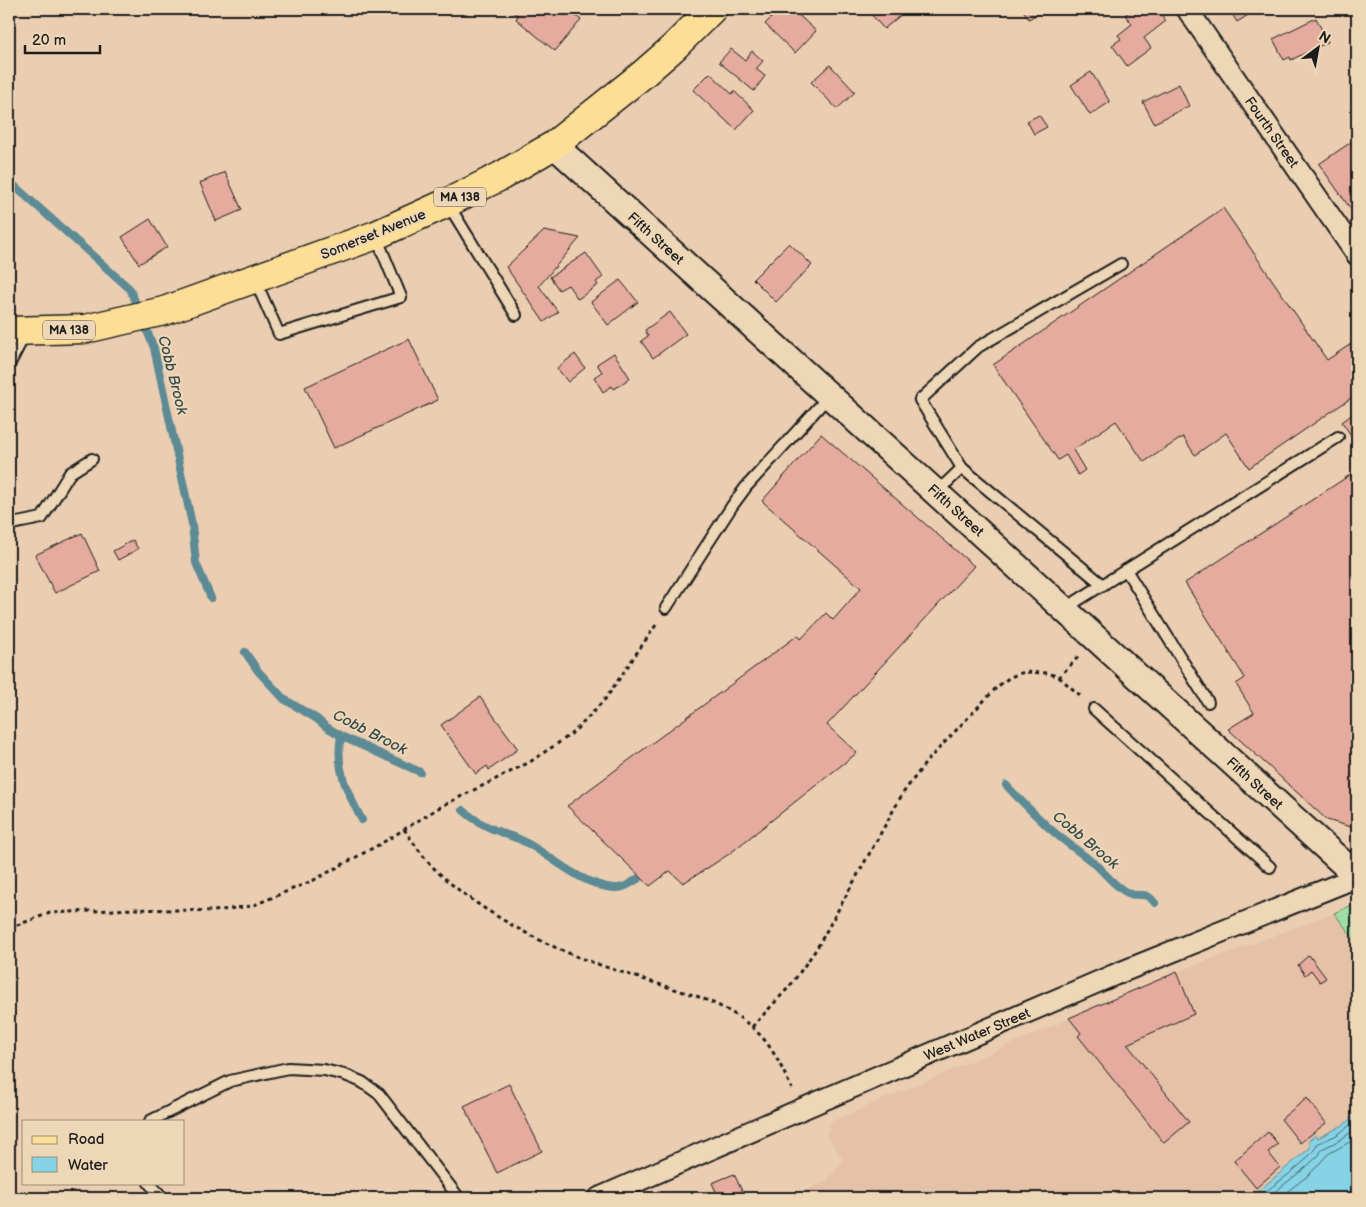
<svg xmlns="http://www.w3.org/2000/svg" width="1366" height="1207" viewBox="0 0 1366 1207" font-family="'Balsamiq Sans',sans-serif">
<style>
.built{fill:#e5c1a8}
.green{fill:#9edfa8;stroke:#5d7e62}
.water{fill:#86d3e5;stroke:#5c8a95}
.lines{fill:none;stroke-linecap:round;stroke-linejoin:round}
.shore{stroke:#46656c;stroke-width:1}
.stream{stroke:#5c8a95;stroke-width:8}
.building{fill:#e4ab9e;stroke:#1c1c1c}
.service-casing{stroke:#1c1c1c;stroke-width:14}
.minor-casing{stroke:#1c1c1c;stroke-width:24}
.tertiary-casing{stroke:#1c1c1c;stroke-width:29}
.primary-casing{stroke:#1c1c1c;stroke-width:31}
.path{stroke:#1c1c1c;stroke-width:3;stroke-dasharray:4 4;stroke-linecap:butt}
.service{stroke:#edd7b6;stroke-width:10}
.minor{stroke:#edd7b6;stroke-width:20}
.tertiary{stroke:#edd7b6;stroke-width:25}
.primary{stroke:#fdde96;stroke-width:28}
.labels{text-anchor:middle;stroke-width:4;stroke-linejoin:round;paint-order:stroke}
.shield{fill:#edd7b6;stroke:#5b544a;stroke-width:1}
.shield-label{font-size:12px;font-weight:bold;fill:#1c1c1c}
.street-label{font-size:14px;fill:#1c1c1c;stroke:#edd7b6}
.water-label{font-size:15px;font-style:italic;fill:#364a4e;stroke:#edd7b6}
</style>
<rect width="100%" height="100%" fill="#ebceb1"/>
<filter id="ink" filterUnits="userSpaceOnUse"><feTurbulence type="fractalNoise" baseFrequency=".02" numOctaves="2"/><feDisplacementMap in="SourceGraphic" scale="10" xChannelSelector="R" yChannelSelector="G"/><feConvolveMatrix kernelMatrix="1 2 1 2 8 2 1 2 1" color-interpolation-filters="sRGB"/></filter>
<g filter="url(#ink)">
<polygon class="built" points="1334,913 1357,943 1357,1114 1334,1131 1326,1133 1318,1139 1308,1141 1311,1147 1250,1198 1245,1194 1240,1198 787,1198 827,1181 843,1160 826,1134 831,1122 1177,972"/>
<polygon class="green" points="1357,903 1357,943 1334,913"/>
<polygon class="water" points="1357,1114 1357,1198 1250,1198 1311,1147 1308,1141 1316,1135 1318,1138 1343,1125"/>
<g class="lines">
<g class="shore">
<path d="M1257,1198C1271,1187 1313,1159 1317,1144L1337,1135L1357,1120"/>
<polyline points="1267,1198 1305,1168 1319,1155 1322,1149 1340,1140 1357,1128"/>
<polyline points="1279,1198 1310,1174 1328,1154 1357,1138"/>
</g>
<g class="stream">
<polyline points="9,181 130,289 154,348 192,524 196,563 211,598"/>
<polyline points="245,652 258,671 284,699 317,719 325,726 343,737 420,772"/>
<path d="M341,736C335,769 347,792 362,820"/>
<path d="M1006,785C1019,799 1033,813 1047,826C1062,840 1080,852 1096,865C1106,874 1115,887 1128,893C1140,899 1144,889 1155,903"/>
<path d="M463,810C474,820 486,827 500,832C508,836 517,837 525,842C553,857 581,885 614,888C624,889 631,883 639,878"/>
</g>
</g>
<g class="building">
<polygon points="509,9 568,9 581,20 555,51 516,19 518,16"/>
<polygon points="780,9 792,9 816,31 795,53 765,24"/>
<polygon points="873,9 900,9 903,13 884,29 869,12"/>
<polygon points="1022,9 1045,9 1029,19"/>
<polygon points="1133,9 1157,9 1166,21 1144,38 1151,48 1127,66 1112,45 1121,39 1118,35 1132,24 1125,15"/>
<polygon points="1229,9 1258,9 1237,22"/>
<polygon points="1316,18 1328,42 1291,60 1290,57 1284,60 1273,39"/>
<polygon points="731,49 745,60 752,51 763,61 756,69 765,76 754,91 719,62"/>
<polygon points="830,65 855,92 837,109 811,82"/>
<polygon points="1091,72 1110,102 1090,115 1071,85"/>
<polygon points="710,73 732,94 734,91 754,110 736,130 693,90"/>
<polygon points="1179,84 1189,106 1154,123 1143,102"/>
<polygon points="1039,115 1047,127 1034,134 1027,121"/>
<polygon points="1357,138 1357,218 1319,164"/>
<polygon points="225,172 242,210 216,221 200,183"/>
<polygon points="1223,208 1327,360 1357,340 1357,394 1249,468 1226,433 1195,455 1183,437 1144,462 1116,421 1073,450 1085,470 1078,475 1066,455 1058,460 993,365"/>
<polygon points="150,219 167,247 139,264 122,237"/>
<polygon points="544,231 580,238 539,286 558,312 544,322 506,267"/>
<polygon points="789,243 812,265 776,302 753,279"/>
<polygon points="586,253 603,277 596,282 598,285 578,299 568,285 559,290 550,277"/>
<polygon points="620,280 638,302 608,325 591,302"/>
<polygon points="670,312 686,334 653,358 641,341 648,336 645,330"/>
<polygon points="409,339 438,400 334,448 305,387"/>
<polygon points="614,353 630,378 614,389 612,386 603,392 594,377 602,372 597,364"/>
<polygon points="575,354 585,368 568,382 557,368"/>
<polygon points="1357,411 1357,444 1342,422"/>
<polygon points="821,434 974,566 827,725 857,753 729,854 703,871 683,883 670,871 650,886 567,806 798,635 801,639 826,613 833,620 861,588 762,501"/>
<polygon points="1353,473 1357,480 1357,829 1327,820 1228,729 1254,713 1236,684 1245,678 1185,583"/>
<polygon points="82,533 100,571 55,593 35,555"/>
<polygon points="133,540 138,549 118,560 113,551"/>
<polygon points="480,697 518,749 489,770 487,766 476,774 441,725"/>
<polygon points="1309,955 1326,978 1320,982 1311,970 1305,975 1298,965"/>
<polygon points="1177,972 1194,1014 1127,1044 1189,1122 1164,1143 1078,1036 1081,1033 1069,1018"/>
<polygon points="509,1084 542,1151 497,1173 464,1106"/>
<polygon points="1307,1098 1326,1123 1300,1143 1281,1119"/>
<polygon points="1268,1132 1278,1144 1268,1152 1280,1167 1256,1188 1234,1161"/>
<polygon points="734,1174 742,1191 724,1198 719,1198 712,1183"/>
</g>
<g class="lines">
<defs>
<g id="service">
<polyline points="448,204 516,315"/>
<polyline points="255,280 279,334 401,297 376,236"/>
<polyline points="9,365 26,332"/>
<polyline points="962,468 920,400 978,347 1121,264"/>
<polyline points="936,493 962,468 1103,585"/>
<polyline points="9,523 12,524 42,518 70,473 92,459"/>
<polyline points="1126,570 1208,702"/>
<polyline points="666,608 732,506 746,487 829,396"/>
<polyline points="1064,609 1338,437"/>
<polyline points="1094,709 1270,867"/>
<polyline points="150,1121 230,1081 288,1068 324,1070 345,1075 362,1082 379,1094 459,1198"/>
<polyline points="149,1183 163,1198"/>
</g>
<g id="minor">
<polyline points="1187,9 1357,255"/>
<polyline points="599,1198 802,1109 1114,975 1357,877"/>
</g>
<polyline id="tertiary" points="554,145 1357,876"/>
<polyline id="primary" points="9,331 85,329 164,311 376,235 447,203 501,176 554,145 642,75 673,48 712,9"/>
</defs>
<use href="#service" class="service-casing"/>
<use href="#minor" class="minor-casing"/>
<use href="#tertiary" class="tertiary-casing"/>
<use href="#primary" class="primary-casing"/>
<g class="path">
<polyline points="1059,677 1083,698"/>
<path d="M404,829C412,841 420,852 429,863C463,900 526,936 573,955C614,971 657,983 699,997C724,1007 749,1020 766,1042C777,1056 784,1073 792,1089"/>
<polyline points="9,928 50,913 134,909 214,911 252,906 314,880 382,843 440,807 530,762 570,735 583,723 606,698 658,622"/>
<polyline points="752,1027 790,986 817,948 903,793 927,761 997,687 1010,677 1024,672 1048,673 1059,677 1080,655"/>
</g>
<use href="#service" class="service"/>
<use href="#minor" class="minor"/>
<use href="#tertiary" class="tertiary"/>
<use href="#primary" class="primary"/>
</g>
</g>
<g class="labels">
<g class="shield">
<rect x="434" y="187.5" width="52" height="19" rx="4"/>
<rect x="43" y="320.5" width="52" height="19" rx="4"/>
</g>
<g class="shield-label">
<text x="460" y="201">MA 138</text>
<text x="69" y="334">MA 138</text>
</g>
<g class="street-label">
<text transform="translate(1272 132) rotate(55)" y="5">Fourth Street</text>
<text transform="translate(373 234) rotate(-22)" y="5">Somerset Avenue</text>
<text transform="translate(656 238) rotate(42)" y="5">Fifth Street</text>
<text transform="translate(956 510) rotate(42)" y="5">Fifth Street</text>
<text transform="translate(1255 783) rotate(42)" y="5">Fifth Street</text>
<text transform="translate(977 1034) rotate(-23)" y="5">West Water Street</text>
</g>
<g class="water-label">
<text transform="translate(173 375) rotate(76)" y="5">Cobb Brook</text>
<text transform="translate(370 732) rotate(27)" y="5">Cobb Brook</text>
<text transform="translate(1086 840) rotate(40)" y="5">Cobb Brook</text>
</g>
</g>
<rect width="1366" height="1207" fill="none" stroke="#edd7b6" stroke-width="30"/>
<rect x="15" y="15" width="1336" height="1177" fill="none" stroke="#1c1c1c" stroke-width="2" filter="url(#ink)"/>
<rect x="22" y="1120" width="162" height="65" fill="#edd7b6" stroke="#998c78"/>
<rect x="32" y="1136" width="25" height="8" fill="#fdde96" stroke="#998c78"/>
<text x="68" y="1144" font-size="15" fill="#1c1c1c">Road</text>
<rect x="32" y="1157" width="25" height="15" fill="#86d3e5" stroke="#998c78"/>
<text x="68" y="1170" font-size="15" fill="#1c1c1c">Water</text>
<g transform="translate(1318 48) rotate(32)" stroke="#edd7b6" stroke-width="4" paint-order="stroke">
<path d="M0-4L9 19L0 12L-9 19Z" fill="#1c1c1c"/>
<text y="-8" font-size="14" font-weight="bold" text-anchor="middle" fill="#1c1c1c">N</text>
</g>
<path d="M25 45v8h75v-8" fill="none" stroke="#1c1c1c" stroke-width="2.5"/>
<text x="32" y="45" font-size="15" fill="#1c1c1c" stroke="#edd7b6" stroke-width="4" paint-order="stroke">20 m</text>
</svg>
